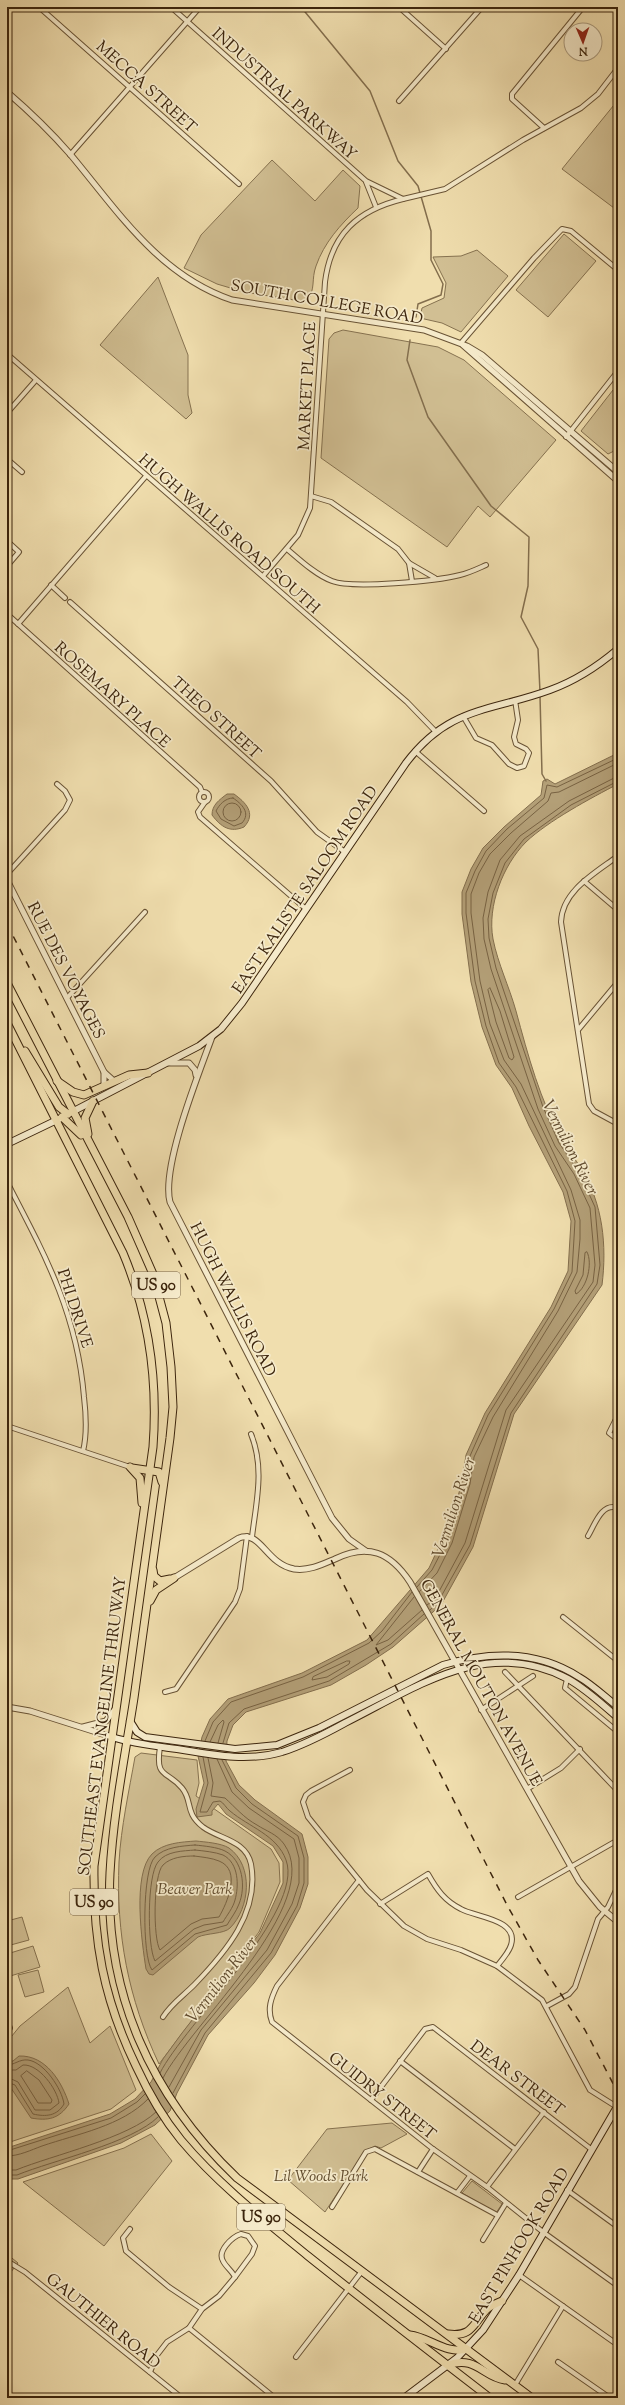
<svg xmlns="http://www.w3.org/2000/svg" width="625" height="2405" viewBox="0 0 625 2405" font-family="'Sorts Mill Goudy',serif">
<style>
.green{fill:#d1bf93;stroke:#867250}
.water{fill:#b39f77;stroke:#836e4d}
.lines{fill:none;stroke-linecap:round;stroke-linejoin:round}
.shore{stroke:#786242;stroke-width:1}
.stream{stroke:#836e4d;stroke-width:1.5}
.minor-casing{stroke:#695335;stroke-width:6}
.tertiary-casing{stroke:#695335;stroke-width:7}
.secondary-casing{stroke:#3c250d;stroke-width:8}
.trunk-casing{stroke:#3c250d;stroke-width:9}
.minor{stroke:#f5eaca;stroke-width:4}
.tertiary{stroke:#f5eaca;stroke-width:5}
.secondary{stroke:#f5eaca;stroke-width:6}
.trunk{stroke:#f0deae;stroke-width:7}
.rail{stroke:#3c250d;stroke-width:1.5;stroke-dasharray:7 7;stroke-linecap:butt}
.labels{text-anchor:middle;stroke-width:3.5;stroke-linejoin:round;paint-order:stroke}
.shield{fill:#f5eaca;stroke:#746046;stroke-width:1}
.shield-label{font-size:15px;font-weight:bold;fill:#3c250d}
.street-label{font-size:16px;fill:#3c250d;stroke:#f5eaca}
.park-label{font-size:16px;font-style:italic;fill:#614c2e;stroke:#f5eaca}
.water-label{font-size:17px;font-style:italic;fill:#604a2d;stroke:#f5eaca}
</style>
<rect width="100%" height="100%" fill="#f0deae"/>
<filter id="stains"><feTurbulence type="fractalNoise" baseFrequency=".005" numOctaves="4"/><feColorMatrix values="0 0 0 0 .2 0 0 0 0 .09 0 0 0 0 .02 0 0 0 .5 -.17"/></filter>
<radialGradient id="worn" r=".72"><stop offset=".6" stop-color="#630" stop-opacity="0"/><stop offset="1" stop-color="#630" stop-opacity=".3"/></radialGradient>
<g class="green">
<polygon points="618,100 618,211 562,169"/>
<path d="M272,160L315,201L343,170L360,186L358,208C340,225 324,243 316,266C311,280 316,288 307,302L244,292L217,284L184,268L201,235Z"/>
<polygon points="564,234 596,261 548,317 516,290"/>
<polygon points="477,250 508,276 461,332 442,323 420,318 422,308 444,298 446,283 433,257 461,256"/>
<polygon points="158,277 188,355 188,395 192,413 186,419 100,345"/>
<polygon points="343,330 438,347 464,360 556,440 490,517 478,506 447,547 321,458 329,339 334,333"/>
<polygon points="613,390 618,394 618,449 608,454 581,431"/>
<path d="M141,1753L197,1760L199,1783L196,1796L271,1849L279,1863L280,1882L259,1932L159,2064C128,1998 116,1934 119,1862C121,1827 129,1791 135,1757Z"/>
<polygon points="22,1917 29,1940 7,1946 7,1921"/>
<polygon points="33,1946 40,1967 7,1977 7,1954"/>
<polygon points="38,1970 44,1992 25,1997 18,1975"/>
<polygon points="68,1987 90,2043 110,2026 136,2090 111,2109 7,2143 7,2042 20,2026"/>
<polygon points="392,2123 407,2134 381,2148 375,2146 365,2151 325,2212 288,2180 327,2129"/>
<polygon points="151,2134 172,2161 104,2246 23,2182 124,2148"/>
<polygon points="472,2181 502,2204 496,2213 462,2193"/>
<polygon points="7,2254 18,2263 7,2277"/>
<path d="M7,2349C11,2356 12,2369 7,2376Z"/>
</g>
<g class="water">
<path d="M618,753V784C591,798 548,821 526,842C503,865 487,906 493,939C498,964 509,986 516,1011C528,1055 540,1101 563,1141C568,1151 576,1159 581,1169C603,1203 607,1246 602,1285L514,1414L473,1547L441,1605L393,1647L366,1665L331,1685L246,1712L233,1725L227,1741L226,1761L239,1785L255,1800L302,1834L308,1857V1884L300,1908L275,1955L254,1983L208,2035L177,2093L170,2111L155,2125L121,2143L18,2179H7V2148L110,2114L135,2099L151,2082L163,2059L182,2033L260,1933L283,1883V1862L273,1846L226,1814L218,1804L212,1811V1815L197,1817L196,1809L204,1783L198,1756L202,1737L210,1719L228,1699L302,1673L367,1640L429,1568L451,1521L462,1482L466,1455L485,1413L551,1307L568,1271L571,1221L563,1192L529,1126L512,1088L496,1065L482,1027L471,982L462,914V892L471,869L483,848L504,827L541,795L543,781L547,779L555,784Z"/>
<path d="M227,794H234C245,802 257,813 244,827C230,833 221,827 212,815C212,805 219,800 227,794Z"/>
<path d="M196,1841C205,1842 221,1843 229,1848C254,1866 250,1908 230,1928C224,1934 207,1933 198,1937L153,1975L149,1974L146,1969C142,1943 132,1874 152,1854C163,1843 181,1842 196,1841Z"/>
<path d="M19,2056C46,2055 62,2082 69,2104C59,2119 48,2121 31,2118L11,2088L7,2086V2062L13,2061Z"/>
</g>
<g class="lines">
<g class="shore">
<path d="M233,798C242,804 251,813 242,823L234,826L221,819L216,811C219,805 225,798 233,798Z"/>
<circle cx="232" cy="812" r="9"/>
<polygon points="490,988 500,1011 514,1057 512,1060 509,1058 496,1022 488,990"/>
<path d="M587,1252C593,1263 587,1288 576,1294L575,1291L583,1275L585,1253Z"/>
<polyline points="417,1587 432,1570 447,1541 465,1483 470,1456 488,1415 554,1309 572,1272 575,1221 567,1191 516,1087 499,1063 486,1026 475,981 466,913 466,893 475,871 486,851 507,829 544,798 547,785 557,787 618,758"/>
<polyline points="419,1592 437,1573 452,1543 470,1484 474,1457 493,1417 558,1311 577,1272 580,1239 580,1220 571,1190 521,1084 504,1060 490,1024 480,981 471,913 471,894 479,873 490,854 511,833 548,801 551,793 559,792 618,763"/>
<polyline points="414,1597 376,1645 388,1640 422,1610"/>
<polyline points="427,1605 435,1599 465,1543 506,1410 593,1282 595,1265 590,1208 574,1174 555,1146 538,1109 491,969 484,939 483,918 488,892 500,860 520,836 569,801 618,776"/>
<polyline points="430,1610 438,1602 470,1545 511,1413 597,1284 600,1265 595,1207 579,1172 559,1143 543,1107 496,968 489,938 488,919 493,893 505,863 524,839 571,805 618,781"/>
<polygon points="347,1661 350,1661 349,1664 327,1677 312,1680 313,1677"/>
<polyline points="205,1741 213,1722 231,1702 303,1677 369,1643 382,1631 412,1592"/>
<polyline points="210,1742 218,1725 223,1720 224,1722 218,1743"/>
<polyline points="223,1743 229,1723 244,1709 329,1681 391,1644 424,1614"/>
<path d="M195,1845C204,1846 217,1847 225,1851C243,1860 246,1887 239,1904C236,1912 231,1918 227,1925L195,1934L152,1970C142,1957 142,1869 155,1857C165,1847 182,1846 195,1845Z"/>
<path d="M195,1850C204,1851 215,1852 223,1855C239,1863 239,1886 235,1900C233,1908 227,1915 223,1922L204,1925L194,1929L155,1961C147,1946 147,1875 158,1862C166,1851 183,1851 195,1850Z"/>
<path d="M194,1856C202,1857 212,1858 219,1861C242,1870 227,1903 219,1917L202,1919L191,1924L160,1950C153,1939 153,1875 163,1865C171,1857 184,1856 194,1856Z"/>
<path d="M7,2065C15,2065 19,2059 28,2060C44,2062 62,2089 64,2104C57,2116 46,2117 33,2114L15,2085L7,2082"/>
<path d="M7,2070H16L23,2065C39,2064 57,2089 59,2103L50,2110H35L18,2082L7,2077"/>
<polygon points="27,2071 39,2080 52,2100 51,2103 38,2103 21,2076"/>
<path d="M160,2073C184,2025 305,1911 286,1860C277,1835 249,1827 230,1811C226,1808 224,1803 220,1801L213,1802L207,1812H200L208,1783L203,1757"/>
<path d="M163,2078C190,2025 326,1903 284,1844C277,1834 266,1831 257,1825C244,1818 235,1807 225,1798L211,1796L213,1783L208,1758"/>
<polyline points="169,2087 201,2030 267,1950 292,1904 299,1883 299,1858 294,1839 249,1808 232,1792 217,1759"/>
<polyline points="173,2093 205,2033 271,1953 297,1906 304,1883 304,1858 298,1836 252,1804 236,1788 222,1760"/>
<polyline points="7,2151 111,2118 137,2102 145,2094"/>
<path d="M7,2156C19,2156 31,2150 42,2146C77,2134 122,2126 148,2099"/>
<path d="M7,2170H16C53,2155 129,2138 156,2112"/>
<path d="M7,2175H17C54,2160 132,2143 158,2117"/>
</g>
<g class="stream">
<polyline points="301,7 370,91 398,161 418,186 431,231 431,260 443,284 441,295 418,304 416,317"/>
<polyline points="410,340 407,360 428,417 491,506 529,537 528,586 521,617 538,649 540,692"/>
<polyline points="540,696 542,774 546,781"/>
</g>
<defs>
<g id="minor">
<polyline points="39,7 239,184"/>
<polyline points="171,7 366,181 403,199 445,189 523,140 581,108 598,94 618,68"/>
<polyline points="399,7 446,49"/>
<polyline points="399,101 482,7"/>
<polyline points="544,128 512,99 512,94 583,7"/>
<polyline points="70,155 200,7"/>
<polyline points="366,182 376,207"/>
<polyline points="461,343 534,258 562,229 571,231 618,270"/>
<polyline points="7,354 407,702 436,732"/>
<polyline points="7,413 36,380"/>
<polyline points="566,437 618,371"/>
<polyline points="7,459 22,472"/>
<polyline points="311,496 331,502 398,549 409,563 412,581"/>
<polyline points="7,541 19,552 7,566"/>
<path d="M287,549C300,560 316,575 332,581C352,589 437,581 460,575C469,573 477,569 486,565"/>
<polyline points="409,563 435,578"/>
<path d="M263,576L298,535L310,508L325,282C331,234 358,210 403,199"/>
<polyline points="51,585 65,598"/>
<polyline points="70,602 271,781 317,832 345,852"/>
<polyline points="7,614 200,787 202,792"/>
<polyline points="18,624 146,476"/>
<polyline points="463,716 476,738 492,745 509,764 517,768 524,766 529,753 526,749 516,744 514,737 518,720 515,700"/>
<polyline points="415,751 484,811"/>
<circle cx="204" cy="797" r="5"/>
<polyline points="205,802 198,812 200,817 306,909"/>
<path d="M618,856C595,873 562,891 561,922L589,1104L594,1111L618,1124"/>
<polyline points="7,874 65,810 70,800 65,791 57,784"/>
<polyline points="584,881 618,910"/>
<polyline points="67,998 145,912"/>
<polyline points="578,1030 618,982"/>
<path d="M7,1182C45,1255 77,1313 84,1397C86,1414 87,1435 83,1451"/>
<polyline points="618,1415 609,1433 618,1440"/>
<polyline points="7,1426 130,1467"/>
<path d="M251,1434C265,1468 256,1503 252,1537"/>
<path d="M588,1536C595,1524 602,1502 618,1508"/>
<polyline points="563,1617 618,1661"/>
<polyline points="505,1672 618,1791"/>
<polyline points="567,1679 565,1688 618,1732"/>
<polyline points="165,1692 176,1689 235,1602 240,1589 247,1536"/>
<polyline points="481,1710 533,1676"/>
<path d="M160,1747C155,1779 167,1770 182,1788C193,1801 184,1812 203,1827C219,1839 246,1840 251,1864C260,1912 226,1952 194,1985C183,1996 171,2004 163,2017"/>
<polyline points="350,1770 311,1791 306,1795 303,1802 308,1817 367,1890 404,1926 427,1939 461,1950 497,1966 542,2000 590,2090 617,2107"/>
<polyline points="527,1789 561,1768 580,1749"/>
<path d="M359,1880L277,1986C271,1998 267,2009 272,2022L433,2149L487,2187L543,2232L618,2286"/>
<polyline points="518,1897 618,1840"/>
<path d="M380,1904L428,1874C437,1890 445,1901 461,1909C475,1917 519,1919 511,1945C509,1952 502,1960 497,1966"/>
<polyline points="547,2006 569,1994 575,1987 598,1919 608,1907 618,1886"/>
<polyline points="7,2021 10,2028 7,2034"/>
<polyline points="400,2061 515,2149"/>
<polyline points="371,2100 425,2029 433,2027 591,2149"/>
<polyline points="418,2172 433,2149"/>
<polyline points="487,2187 544,2112"/>
<polyline points="567,2190 618,2227"/>
<polyline points="457,2193 470,2176"/>
<polyline points="332,2207 366,2152 375,2149 497,2215"/>
<polyline points="130,2229 123,2238 126,2251 169,2287 202,2309"/>
<path d="M241,2234L248,2236L255,2246L252,2254L235,2277C232,2271 226,2267 223,2261C217,2251 232,2237 241,2234Z"/>
<polyline points="483,2240 506,2203"/>
<polyline points="7,2261 25,2272 182,2398"/>
<polyline points="7,2270 10,2263"/>
<polyline points="519,2275 618,2345"/>
<polyline points="189,2328 275,2398"/>
<polyline points="296,2357 362,2271"/>
<polyline points="558,2362 610,2398"/>
<polyline points="150,2372 157,2355 167,2342 189,2328 202,2309 219,2296 235,2277"/>
<polyline points="515,2385 563,2306"/>
</g>
<g id="tertiary">
<path d="M7,92C29,111 50,131 70,154C117,210 158,275 232,300L424,330L467,346L482,355L618,472"/>
<polyline points="463,345 618,481"/>
<polyline points="7,880 104,1072 104,1086"/>
<path d="M212,1037C199,1073 161,1167 170,1202L332,1518L349,1539L366,1551"/>
<polyline points="169,1063 189,1063 195,1070 196,1075"/>
<polyline points="104,1072 114,1081"/>
<path d="M174,1578L239,1538C261,1530 266,1564 294,1569C309,1571 321,1565 335,1559C368,1543 390,1552 410,1582L579,1881L600,1907L618,1922"/>
<polyline points="7,1707 30,1711 112,1737"/>
<polyline points="83,1727 106,1721 116,1708"/>
</g>
<g id="secondary">
<path d="M70,1113L199,1046L221,1029L242,1003L406,763C449,706 490,712 550,690C575,681 598,666 618,649"/>
<polyline points="7,1144 59,1119"/>
<path d="M130,1721L137,1732L145,1737L235,1749L277,1745L319,1728L443,1665C490,1651 537,1650 579,1677C593,1685 605,1697 618,1707"/>
<path d="M112,1737C134,1744 155,1746 177,1749C213,1755 247,1762 282,1752C304,1745 325,1734 345,1723C417,1687 487,1636 568,1679C586,1689 602,1704 618,1718"/>
<polyline points="404,2398 457,2358 483,2330 519,2275 618,2105"/>
</g>
<g id="trunk">
<path d="M7,983L128,1217L153,1274L166,1323L171,1367L173,1407L170,1438C158,1525 146,1612 134,1698C125,1756 113,1815 110,1873C104,1993 151,2096 237,2178L532,2398"/>
<path d="M7,1023L123,1253C149,1315 158,1380 153,1447L94,1866C93,1940 103,1998 136,2066C148,2092 163,2118 181,2140C218,2184 264,2220 308,2256C368,2304 429,2351 490,2398"/>
<polyline points="25,1051 59,1107 68,1114"/>
<polyline points="57,1081 73,1092 84,1095 129,1075 148,1073"/>
<polyline points="62,1117 81,1135"/>
<polyline points="88,1134 85,1118 93,1101"/>
<polyline points="130,1467 140,1478 142,1503"/>
<polyline points="132,1468 159,1472 162,1482"/>
<polyline points="153,1570 154,1576 160,1581 170,1579"/>
<polyline points="150,1601 156,1590 174,1578"/>
<path d="M448,2334C472,2337 472,2325 486,2310C490,2306 497,2303 502,2301"/>
<path d="M410,2335C429,2337 446,2355 467,2349"/>
<path d="M448,2365C476,2355 483,2377 505,2380"/>
</g>
</defs>
<use href="#minor" class="minor-casing"/>
<use href="#tertiary" class="tertiary-casing"/>
<use href="#secondary" class="secondary-casing"/>
<use href="#trunk" class="trunk-casing"/>
<use href="#minor" class="minor"/>
<use href="#tertiary" class="tertiary"/>
<use href="#secondary" class="secondary"/>
<use href="#trunk" class="trunk"/>
<polyline class="rail" points="7,924 507,1905 538,1960 585,2030 618,2093"/>
</g>
<g class="labels">
<g class="shield">
<rect x="132" y="1272" width="48" height="26" rx="3"/>
<rect x="70" y="1889" width="48" height="26" rx="3"/>
<rect x="237" y="2204" width="48" height="26" rx="3"/>
</g>
<g class="shield-label">
<text x="156" y="1290">US 90</text>
<text x="94" y="1907">US 90</text>
<text x="261" y="2222">US 90</text>
</g>
<g class="street-label">
<text transform="translate(147 86) rotate(42)" y="6">MECCA STREET</text>
<text transform="translate(285 93) rotate(42)" y="6">INDUSTRIAL PARKWAY</text>
<text transform="translate(327 301) rotate(10)" y="6">SOUTH COLLEGE ROAD</text>
<text transform="translate(306 386) rotate(-87)" y="6">MARKET PLACE</text>
<text transform="translate(230 533) rotate(41)" y="6">HUGH WALLIS ROAD SOUTH</text>
<text transform="translate(113 694) rotate(42)" y="6">ROSEMARY PLACE</text>
<text transform="translate(217 717) rotate(42)" y="6">THEO STREET</text>
<text transform="translate(304 889) rotate(-56)" y="6">EAST KALISTE SALOOM ROAD</text>
<text transform="translate(67 970) rotate(63)" y="6">RUE DES VOYAGES</text>
<text transform="translate(234 1299) rotate(63)" y="6">HUGH WALLIS ROAD</text>
<text transform="translate(76 1308) rotate(72)" y="6">PHI DRIVE</text>
<text transform="translate(482 1682) rotate(61)" y="6">GENERAL MOUTON AVENUE</text>
<text transform="translate(101 1726) rotate(-83)" y="6">SOUTHEAST EVANGELINE THRUWAY</text>
<text transform="translate(518 2077) rotate(37)" y="6">DEAR STREET</text>
<text transform="translate(383 2095) rotate(38)" y="6">GUIDRY STREET</text>
<text transform="translate(518 2245) rotate(-59)" y="6">EAST PINHOOK ROAD</text>
<text transform="translate(104 2320) rotate(39)" y="6">GAUTHIER ROAD</text>
</g>
<g class="park-label">
<text x="195" y="1894">Beaver Park</text>
<text x="321" y="2181">Lil Woods Park</text>
</g>
<g class="water-label">
<text transform="translate(571 1147) rotate(63)" y="6">Vermilion River</text>
<text transform="translate(453 1507) rotate(-72)" y="6">Vermilion River</text>
<text transform="translate(221 1979) rotate(-52)" y="6">Vermilion River</text>
</g>
</g>
<rect width="625" height="2405" fill="none" stroke="#f0deae" stroke-width="24"/>
<rect x="8" y="8" width="609" height="2389" fill="none" stroke="#3c250d" stroke-width="2"/>
<rect x="12" y="12" width="601" height="2381" fill="none" stroke="#3c250d"/>
<g transform="translate(583 42) rotate(178)"><circle r="19" fill="#f5eaca" stroke="#ab9b7e"/>
<path d="M0-3L7 15L0 10L-7 15Z" fill="#8f2418"/>
<text y="-6" font-size="11" font-weight="bold" text-anchor="middle" fill="#3c250d">N</text>
</g>
<rect width="100%" height="100%" filter="url(#stains)"/>
<rect width="100%" height="100%" fill="url(#worn)"/>
</svg>
